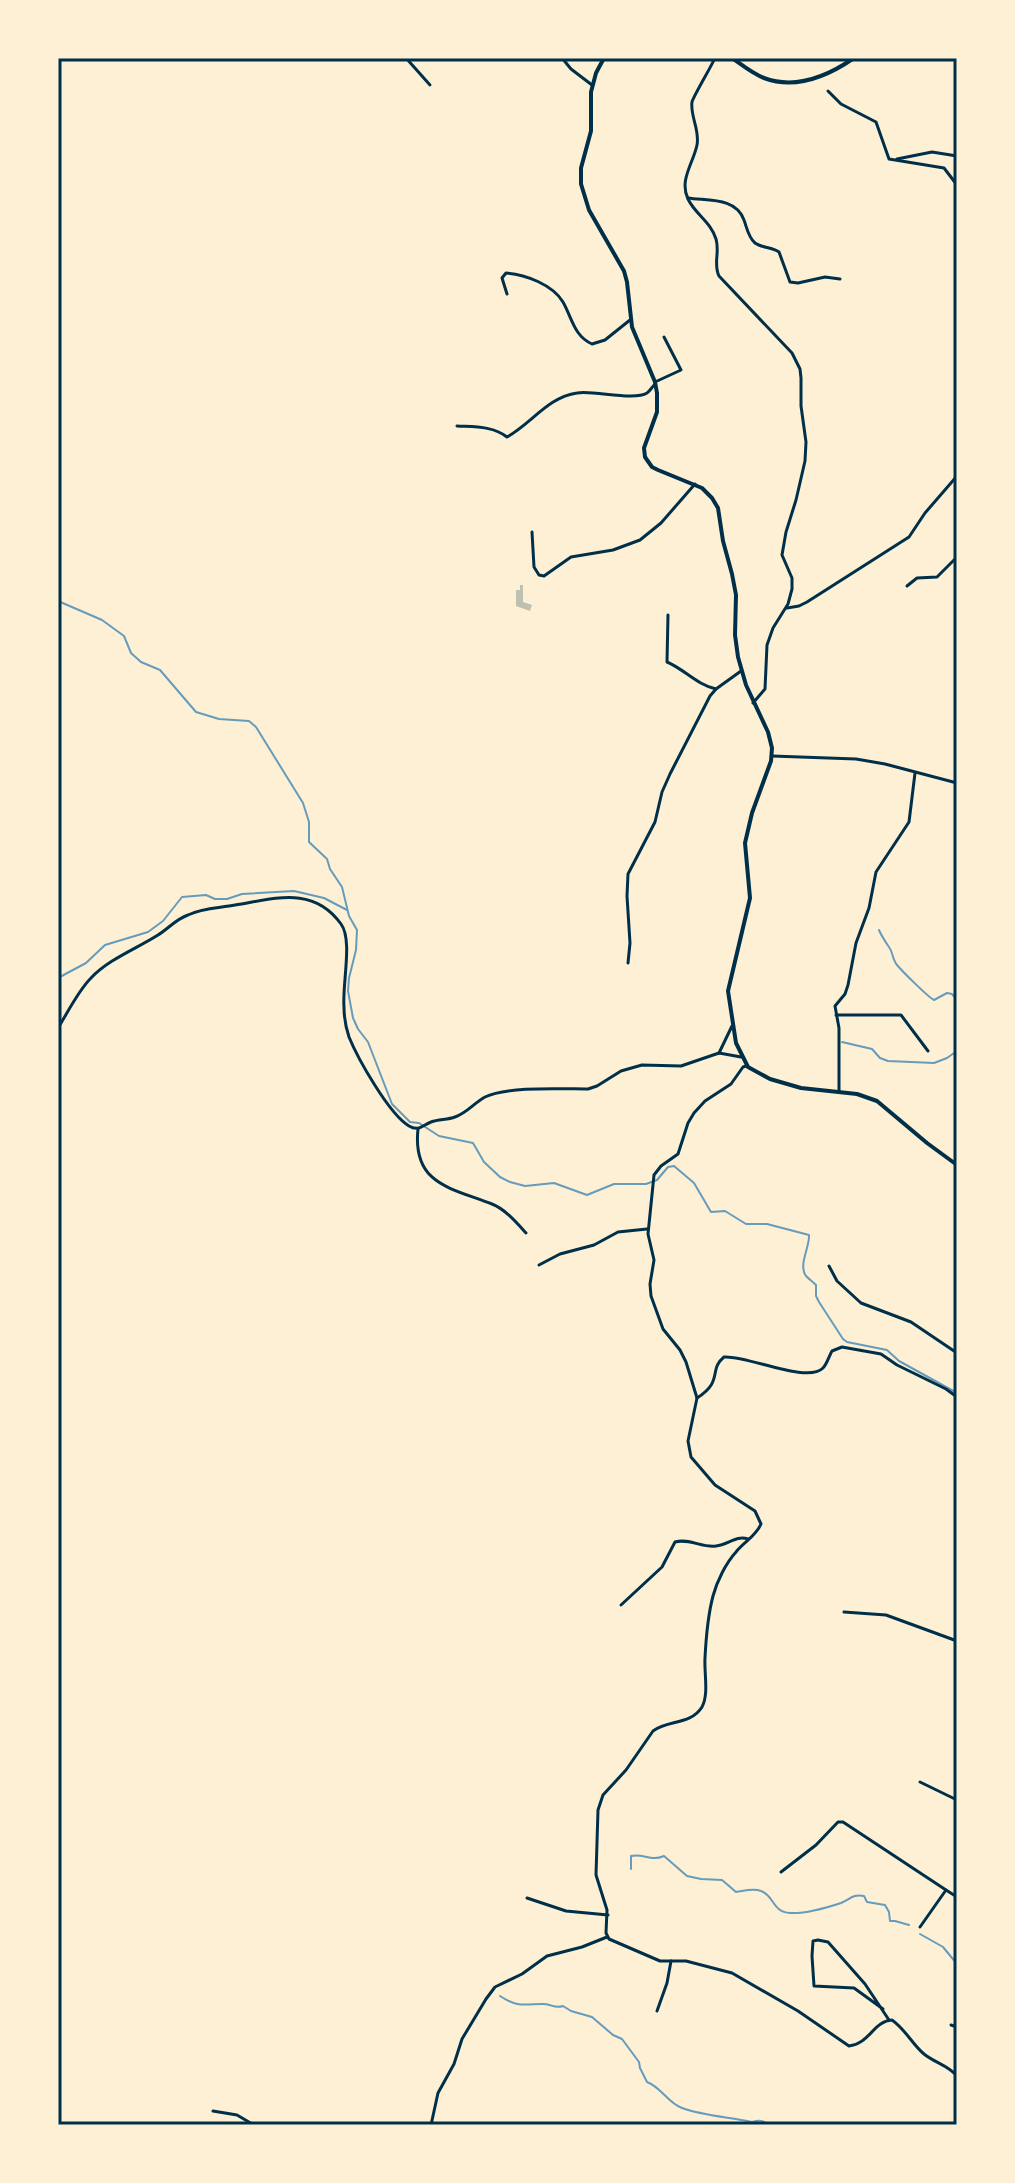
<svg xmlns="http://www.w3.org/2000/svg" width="1015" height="2183" viewBox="0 0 1015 2183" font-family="Raleway,sans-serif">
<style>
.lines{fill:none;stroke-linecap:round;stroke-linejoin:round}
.stream{stroke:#669bbc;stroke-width:2}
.building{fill:#bec0b2}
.minor{stroke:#003049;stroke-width:3}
.tertiary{stroke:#003049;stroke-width:4}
.neatline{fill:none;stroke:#003049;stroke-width:3}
</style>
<rect width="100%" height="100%" fill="#fdf0d5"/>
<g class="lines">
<g class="stream">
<path d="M58,601L102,620L124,636L131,653L141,662L160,670L196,712L219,719L249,721L256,727L303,803L309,822V842L327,859L330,869L342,887L349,916L357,930L356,950L349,978L348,991L353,1018L358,1029L368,1042L392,1104L410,1122L419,1123L439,1136L473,1143L484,1162L500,1177L510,1182L525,1186L554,1183L587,1195L614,1184H646L657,1180L668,1167L674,1166L694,1183L711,1212L725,1211L746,1224H767L809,1235C810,1247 798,1265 806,1276C809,1279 813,1282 816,1285V1296L819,1302L843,1339L847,1342L887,1350L899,1361L957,1393"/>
<path d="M879,930C882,937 885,941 889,947C893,952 892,959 897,965C902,971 928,997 934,1000L947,993L952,994L957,1000"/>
<polyline points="58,978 86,963 105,945 148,932 163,921 182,897 206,895 215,899 227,899 242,894 294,891 324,898 347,910"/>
<polyline points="842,1042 872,1049 880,1058 888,1061 934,1063 947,1058 957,1051"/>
<path d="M631,1869V1856C644,1853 650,1862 664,1856L687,1876L701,1879L722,1880L736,1892C744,1891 753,1888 761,1891C774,1895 772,1912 790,1913C806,1914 826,1908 841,1903C851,1899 852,1894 864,1896L867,1902L885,1905L889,1912L890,1921H895L909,1925"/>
<polyline points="920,1934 943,1947 957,1964"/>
<path d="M500,1996C518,2008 525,2004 544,2004C552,2004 554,2009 563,2006L571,2011L592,2017L613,2035L622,2039L639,2062L640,2068L647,2082C661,2087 668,2103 682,2108C704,2116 730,2117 752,2122C759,2120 763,2120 769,2125"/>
</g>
</g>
<polygon class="building" points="520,585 523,585 523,602 532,605 530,611 516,606 516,590 520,590"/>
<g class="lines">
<g class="minor">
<polyline points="406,58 430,85"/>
<polyline points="562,58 571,69 592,85"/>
<path d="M715,58C711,67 693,97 692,102C690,116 700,130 697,145C693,164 679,180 688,199C695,214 711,222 716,239C720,252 713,264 719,276L792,353L800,369L801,378V406L806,442L805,461L796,500L786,532L782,555L792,578V589L788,604L773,628L767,645L765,689L753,703"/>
<polyline points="828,91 841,104 876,122 889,159 944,168 957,185"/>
<polyline points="897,159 932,152 957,156"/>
<path d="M688,198C708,201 736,197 744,220C747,228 748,237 755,243C762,248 772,247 779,252L790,282L798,283L825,277L840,279"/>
<path d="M507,294L502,278L506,273C525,274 553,285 563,302C572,318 574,336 592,344L605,340L630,320"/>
<polyline points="655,382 681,370 664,337"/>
<path d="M457,426C475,427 493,426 507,437C531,424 548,397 577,393C593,390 634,401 647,393C650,391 652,387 655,384"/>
<polyline points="532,532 534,567 539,575 544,576 571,557 613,550 640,540 661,523 695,484"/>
<polyline points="907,586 917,578 937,577 957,557"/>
<polyline points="787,608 799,606 807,602 909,537 925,513 957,476"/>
<path d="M668,615L667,662C684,669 697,685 716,689"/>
<polyline points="772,756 856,759 885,764 957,783"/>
<polyline points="628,963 630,943 627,896 628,874 655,822 662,792 670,774 710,696 716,689 741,671"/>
<polyline points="836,1015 901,1015 928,1051"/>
<path d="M58,1028C68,1012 78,991 91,978C109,959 136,949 158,935C168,929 176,919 188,915C202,908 220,908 235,905C274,899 313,885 341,924C353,940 342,984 344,1007C344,1016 346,1028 349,1037C358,1059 389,1114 409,1126C419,1132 423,1125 431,1122C439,1119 447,1120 455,1117C467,1113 474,1103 485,1097C507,1086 562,1089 588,1089L597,1086L621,1071L642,1065L681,1066L719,1053L741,1057"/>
<polyline points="719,1053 732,1026"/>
<path d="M746,1066L743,1067L731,1084L705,1101L694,1113L688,1123L678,1154L661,1166L654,1175L648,1234L654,1260L650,1284L651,1296L663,1329L680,1350L686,1362L697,1398L688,1441L691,1457L715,1485L755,1511L761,1524C756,1536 744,1542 736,1552C726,1563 717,1581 713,1596C708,1615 706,1638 705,1658C704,1673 709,1694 702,1707C691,1725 667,1720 653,1731L626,1770L603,1795L598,1810L596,1875L607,1910L606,1933L609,1939L660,1961H686L732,1973L798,2011L849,2046C869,2044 874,2021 892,2020C906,2030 912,2044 924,2054C935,2063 948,2065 957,2076"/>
<polyline points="839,1091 839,1028 835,1006 845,994 848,985 856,943 869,908 876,872 909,822 915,773"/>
<path d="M418,1129C412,1185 452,1188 492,1204C505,1209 517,1223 526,1233"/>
<polyline points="539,1265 560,1254 594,1245 618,1232 647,1229"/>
<polyline points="829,1266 837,1281 861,1303 911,1322 957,1353"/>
<path d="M697,1398C724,1381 708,1370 724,1357C747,1355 807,1384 823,1368C827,1364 829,1356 832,1351L842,1347L881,1354L897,1365L946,1389L957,1397"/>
<path d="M621,1605L662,1567L675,1542C689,1538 702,1548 716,1546C728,1545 736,1535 748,1539"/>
<polyline points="844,1612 886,1615 957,1641"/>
<polyline points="920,1782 957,1800"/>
<polyline points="781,1872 816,1845 838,1822 843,1822 946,1890"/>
<polyline points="527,1898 566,1911 608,1915"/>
<polyline points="920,1927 946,1890 957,1897"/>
<polyline points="883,2009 854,1988 814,1986 812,1956 813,1941 818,1940 828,1942 865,1984 889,2020"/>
<polyline points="657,2011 667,1983 671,1961"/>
<polyline points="951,2025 957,2027"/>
<polyline points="213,2111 237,2115 254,2125"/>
<polyline points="431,2125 438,2093 454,2064 462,2039 486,1999 495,1987 522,1974 547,1956 582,1947 607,1937"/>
</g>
<g class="tertiary">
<polyline points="604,58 596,73 591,92 591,131 581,168 581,184 589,210 624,271 627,282 632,327 655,382 657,393 657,412 644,448 645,457 652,467 658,470 702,488 712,498 718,508 723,541 732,574 736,595 735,635 738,657 746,685 768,732 772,748 771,761 752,813 745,843 750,898 728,991 736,1043 748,1067 770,1079 801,1088 857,1094 877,1101 927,1143 957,1165"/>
<path d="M732,58C742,65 753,74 764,78C796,90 828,76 854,58"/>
</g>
</g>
<rect width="1015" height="2183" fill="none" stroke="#fdf0d5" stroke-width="120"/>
<rect x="60" y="60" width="895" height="2063" class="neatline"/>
</svg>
